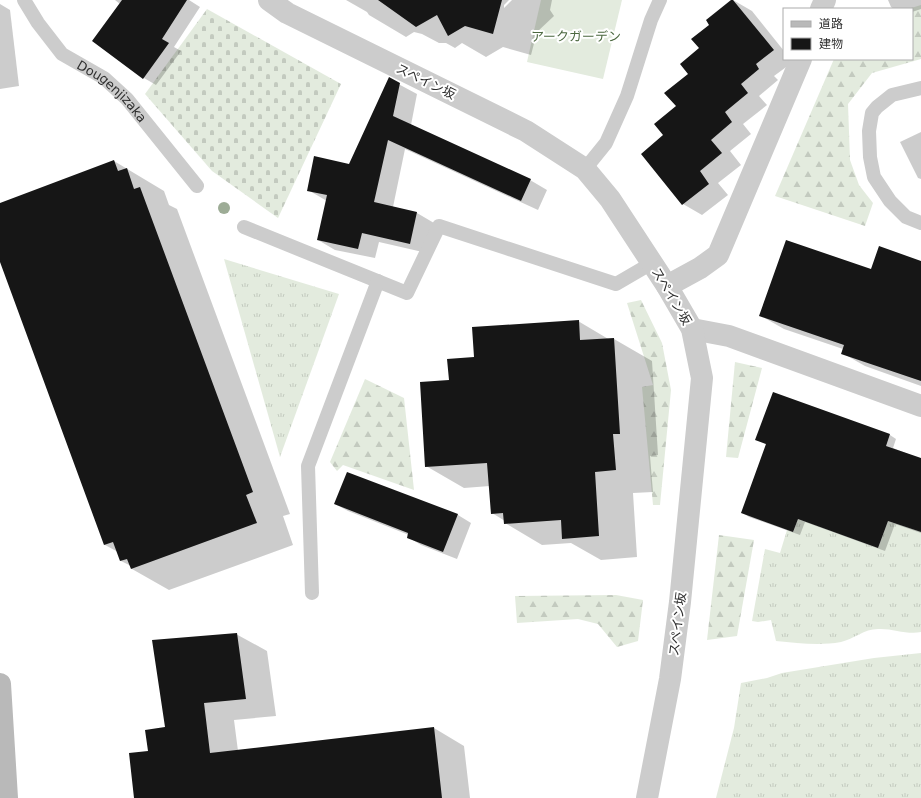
<svg xmlns="http://www.w3.org/2000/svg" width="921" height="798" viewBox="0 0 921 798" font-family="'DejaVu Sans','Noto Sans JP',sans-serif">
<style>
.grass{fill:url(#grass-tufts)}
.forest{fill:url(#forest-firs)}
.cemetery{fill:url(#cemetery-stones)}
.garden{fill:#e3ebde}
.shadow{fill:#0003}
.building{fill:#161616}
.lines{fill:none;stroke-linecap:round;stroke-linejoin:round}
.service{stroke:#ccc;stroke-width:14}
.minor{stroke:#ccc;stroke-width:22}
.tertiary{stroke:#ccc;stroke-width:22}
.secondary{stroke:#b9b9b9;stroke-width:22}
.tree{fill:#9dac96}
.labels{text-anchor:middle;stroke-width:4;stroke-linejoin:round;paint-order:stroke}
.park-label{font-size:13px;fill:#4c6840;stroke:#fff}
.street-label{font-size:13px;fill:#2f2f2f;stroke:#fff}
</style>
<defs>
<pattern id="grass-tufts" width="24" height="20" patternUnits="userSpaceOnUse"><rect width="24" height="20" fill="#e3ebde"/><path d="M3 7l-1-3M5 7V3M7 7l1-3M15 17l-1-3M17 17v-4M19 17l1-3" fill="none" stroke="#c3cabf"/></pattern>
<pattern id="forest-firs" width="22" height="20" patternUnits="userSpaceOnUse"><rect width="22" height="20" fill="#e3ebde"/><path d="M5 1l3.5 6h-7zM16 11l3.5 6h-7z" fill="#c3cabf"/></pattern>
<pattern id="cemetery-stones" width="16" height="16" patternUnits="userSpaceOnUse"><rect width="16" height="16" fill="#e3ebde"/><path d="M2 7V4a2 2 0 0 1 4 0v3zM10 15v-3a2 2 0 0 1 4 0v3z" fill="#c3cabf"/></pattern>
</defs>
<rect width="100%" height="100%" fill="#fff"/>
<g class="grass">
<polygon points="224,259 339,294 280,457"/>
<path d="M798,519L878,548L888,521L921,532V632C907,635 892,628 878,629C864,629 854,639 841,642C819,646 798,643 776,641L771,620L758,622L752,621L765,549L780,553L787,530L793,532Z"/>
<polygon points="921,653 921,798 716,798 734,728 741,683 767,678 782,673 874,658"/>
</g>
<g class="forest">
<polygon points="921,5 921,59 872,73 848,104 850,160 859,185 873,203 865,226 775,196 834,59 912,59 912,9 908,9"/>
<polygon points="641,300 662,343 671,390 660,505 653,505 642,387 653,385 627,303"/>
<polygon points="735,362 762,368 738,458 726,457"/>
<polygon points="365,379 404,398 414,490 343,465 337,471 330,462"/>
<polygon points="719,535 754,540 737,636 707,640"/>
<polygon points="616,595 643,600 638,641 617,647 598,624 578,619 517,623 515,596"/>
</g>
<polygon class="cemetery" points="207,9 341,84 278,218 212,171 145,94"/>
<polygon class="garden" points="541,0 622,0 603,79 527,62"/>
<g class="shadow">
<polygon points="115,0 189,0 200,7 174,47 181,51 156,85 144,78 120,4"/>
<polygon points="346,0 509,0 504,5 504,8 512,0 552,0 550,10 554,16 537,32 531,55 503,47 486,57 462,43 455,48 446,43 439,43 422,34 414,32 406,37 369,15 367,12"/>
<polygon points="733,0 752,11 784,51 784,59 790,59 793,62 774,76 778,80 759,96 767,105 743,124 751,134 730,151 741,165 718,183 728,195 702,215 683,204 665,136 711,25"/>
<polygon points="888,0 921,0 921,9 912,12 912,9 894,9 891,7"/>
<polygon points="0,4 10,10 19,86 0,89"/>
<polygon points="389,79 417,94 411,125 530,180 547,190 538,210 405,149 393,207 417,213 434,223 427,253 379,242 375,258 335,250 318,240 327,201 308,190 350,165"/>
<polygon points="921,132 921,179 918,178 900,142"/>
<polygon points="114,161 164,191 169,205 177,209 290,514 283,516 293,545 169,590 132,569 131,566 121,561 118,552 105,545 0,259 0,204"/>
<polygon points="921,262 921,386 865,366 842,353 843,349 784,329 761,316"/>
<polygon points="578,321 610,340 614,339 652,361 658,455 650,456 653,492 633,493 637,557 601,560 571,543 542,545 505,523 505,521 492,513 490,486 464,488 426,466 450,381 475,358"/>
<polygon points="890,435 896,439 893,448 921,459 921,533 895,524 885,551 805,522 800,535 749,517 743,513 767,445 757,440"/>
<polygon points="335,504 458,515 471,523 457,559 421,545 408,537 409,535 348,511"/>
<polygon points="236,634 267,651 276,716 234,720 238,751 434,728 464,746 470,798 135,798 149,751"/>
</g>
<g class="building">
<polygon points="122,0 187,0 162,39 169,43 143,79 92,41"/>
<polygon points="378,0 502,0 493,34 465,26 448,36 437,15 416,27"/>
<polygon points="731,0 733,0 774,50 756,64 759,69 741,84 748,93 725,112 732,122 711,140 722,153 700,171 709,184 682,205 641,154 663,135 654,124 676,106 664,93 688,74 680,64 699,48 691,39 709,25 706,20"/>
<polygon points="389,77 400,83 393,116 531,179 521,201 388,140 374,202 417,212 410,244 362,233 358,249 317,240 327,195 307,191 314,156 349,164"/>
<polygon points="114,160 118,171 127,168 134,189 140,187 253,492 246,495 257,523 131,569 127,559 120,561 113,542 104,545 0,262 0,203"/>
<polygon points="786,240 871,269 879,246 921,261 921,381 841,354 844,345 759,316"/>
<polygon points="579,320 580,340 614,338 620,434 613,434 616,470 595,472 599,536 562,539 561,520 504,524 503,513 491,514 487,463 425,467 420,382 449,380 447,359 474,357 472,327"/>
<polygon points="773,392 890,434 886,446 921,458 921,532 888,521 878,548 798,519 793,532 741,513 766,444 755,440"/>
<polygon points="347,472 458,514 443,552 407,538 408,533 334,504"/>
<polygon points="237,633 246,699 204,703 210,753 434,727 442,798 134,798 129,753 148,751 145,730 165,727 152,640"/>
</g>
<g class="lines">
<g class="service">
<path id="s1" d="M24,0L38,23L62,54L104,78L127,99L197,186"/>
<polyline points="921,88 892,95 877,107 872,113 869,131 870,157 874,177 890,201 906,217 921,223"/>
<polyline points="585,169 606,143 627,96 651,20 660,0"/>
<polyline points="244,227 407,293 439,226 616,284 652,263"/>
<polyline points="312,593 308,466 378,281"/>
</g>
<polyline class="minor" points="692,329 729,336 921,406"/>
<g class="tertiary">
<polyline points="269,0 287,13 526,131 585,169 610,199 667,286 692,329 702,378 680,602 670,679 647,798"/>
<polyline points="821,9 825,0"/>
<polyline points="667,286 700,268 718,255 801,59"/>
</g>
<polyline class="secondary" points="0,684 7,798"/>
</g>
<circle class="tree" cx="224" cy="208" r="6"/>
<g class="labels">
<g class="park-label">
<text x="576" y="41">アークガーデン</text>
</g>
<g class="street-label">
<text transform="translate(426 81) rotate(26)" y="5">スペイン坂</text>
<text dy="5" stroke="none"><textPath href="#s1" startOffset="129">Dougenjizaka</textPath></text>
<text transform="translate(672 296) rotate(59)" y="5">スペイン坂</text>
<text transform="translate(677 624) rotate(-83)" y="5">スペイン坂</text>
</g>
</g>
<rect x="783" y="8" width="130" height="52" fill="#ffffff" stroke="#acacac"/>
<rect x="791" y="21" width="20" height="6" fill="#b9b9b9" stroke="#acacac"/>
<text x="819" y="28" font-size="12" fill="#2f2f2f">道路</text>
<rect x="791" y="38" width="20" height="12" fill="#161616" stroke="#acacac"/>
<text x="819" y="48" font-size="12" fill="#2f2f2f">建物</text>
</svg>
